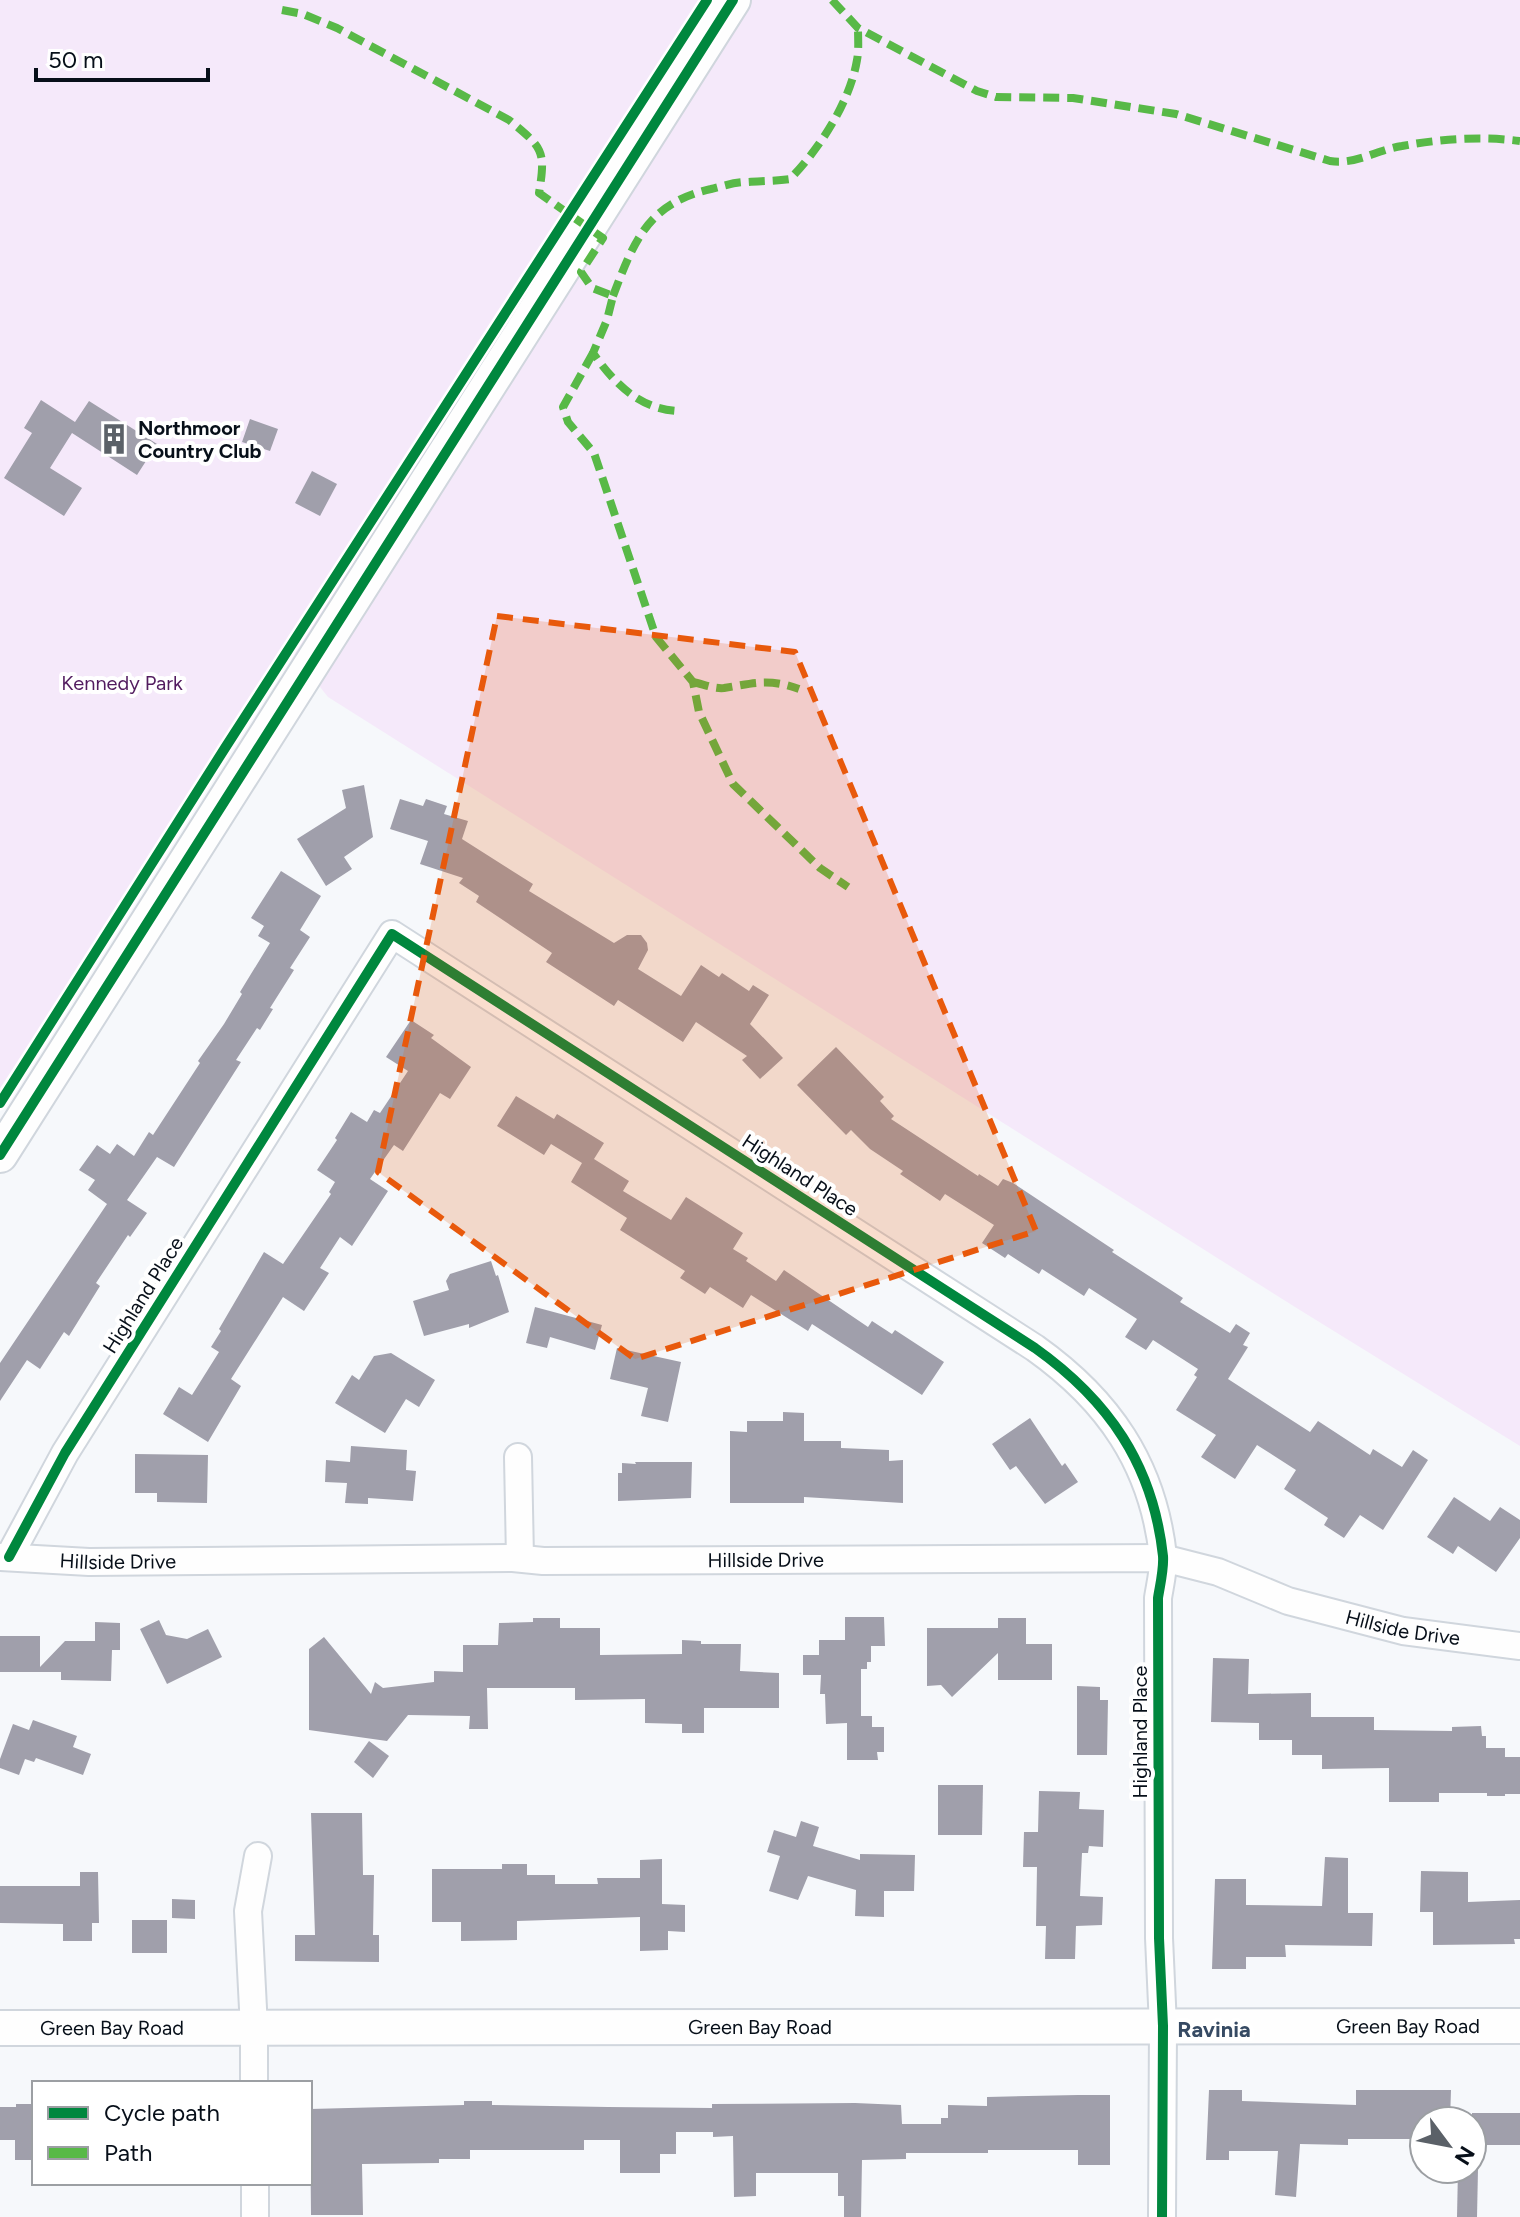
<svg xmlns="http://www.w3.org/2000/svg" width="1520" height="2217" viewBox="0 0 1520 2217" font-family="Figtree,sans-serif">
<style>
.green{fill:#f5e9fa}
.building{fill:#a09fab}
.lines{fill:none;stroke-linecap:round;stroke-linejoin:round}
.minor-casing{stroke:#d0d6dd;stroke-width:30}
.major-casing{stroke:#d0d6dd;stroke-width:38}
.minor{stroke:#fefefe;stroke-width:26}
.major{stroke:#fefefe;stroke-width:34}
.quiet{stroke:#58b947;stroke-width:8;stroke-dasharray:16 8;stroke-linecap:butt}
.cycleway-casing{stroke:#fff;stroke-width:15}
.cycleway{stroke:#00873e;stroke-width:10}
.marked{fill:#e8590c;fill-opacity:0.2;stroke:#e8590c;stroke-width:6;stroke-dasharray:16 10;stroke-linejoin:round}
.labels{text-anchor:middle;stroke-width:8;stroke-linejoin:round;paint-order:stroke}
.poi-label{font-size:20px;font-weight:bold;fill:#070f19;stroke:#fff;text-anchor:start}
.park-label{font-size:20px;fill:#521c5f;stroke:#fff}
.street-label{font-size:20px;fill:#070f19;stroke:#fff}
.neighbourhood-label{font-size:22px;font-weight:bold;fill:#364a63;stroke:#fff}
</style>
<rect width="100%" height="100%" fill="#f6f8fb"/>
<polygon class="green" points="0,0 1520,0 1520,1446 1295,1307 328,697 290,649 0,1088"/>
<g class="building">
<polygon points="41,400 75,422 89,401 157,444 137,475 72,433 50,468 82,488 64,516 4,478 32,433 24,428"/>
<polygon points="250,419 278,429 270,451 242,442"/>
<polygon points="312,471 337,484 320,516 295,503"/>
<polygon points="364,785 373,837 344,857 352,869 326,886 297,839 346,808 342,790"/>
<polygon points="400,799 423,806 426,799 447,806 444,814 468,821 462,839 533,884 529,891 614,943 627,935 641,935 647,943 648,950 638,969 681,996 701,965 719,977 722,973 749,991 753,985 769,995 750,1024 783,1058 760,1079 742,1060 747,1056 696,1022 683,1042 618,1000 614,1006 546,962 552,953 476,902 479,896 459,883 463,878 420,864 428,841 390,829"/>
<polygon points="281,871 321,896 300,930 310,937 290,968 294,970 270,1008 273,1009 260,1030 257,1028 236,1060 241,1062 174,1167 157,1157 127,1200 147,1213 130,1237 128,1235 96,1283 100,1286 69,1336 64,1332 40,1369 27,1360 0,1401 0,1363 107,1204 88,1190 95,1180 79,1170 97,1145 110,1154 117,1144 134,1156 149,1132 153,1135 200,1063 198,1061 224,1024 242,994 240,992 270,943 258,936 264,926 251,918"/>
<polygon points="411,1020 434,1035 431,1038 471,1067 450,1099 440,1093 403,1151 394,1145 370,1179 388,1191 352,1246 340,1237 320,1268 329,1273 304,1311 283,1297 231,1379 241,1386 208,1442 163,1414 179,1387 192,1395 219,1352 211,1347 221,1331 219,1329 264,1252 283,1264 331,1194 329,1192 335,1182 317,1170 337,1140 335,1138 351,1112 367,1122 374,1110 380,1113 408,1071 386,1057"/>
<polygon points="836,1047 884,1097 880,1101 894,1116 891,1119 978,1176 979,1174 998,1186 1003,1179 1013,1183 1114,1250 1112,1252 1183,1298 1180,1302 1230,1333 1236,1324 1250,1333 1243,1345 1248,1347 1228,1379 1310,1432 1318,1421 1370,1455 1373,1449 1402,1467 1413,1450 1428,1460 1383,1530 1360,1515 1344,1538 1324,1525 1328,1518 1284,1489 1296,1470 1257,1445 1235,1479 1201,1457 1216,1435 1176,1410 1197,1377 1194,1375 1198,1369 1153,1340 1146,1350 1125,1337 1137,1319 1089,1288 1084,1296 1042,1269 1039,1274 1008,1254 1005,1258 982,1243 994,1225 945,1194 940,1201 900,1174 903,1171 870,1149 851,1130 846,1135 797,1085"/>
<polygon points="516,1096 554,1119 557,1114 604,1143 594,1159 629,1181 623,1191 671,1220 686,1197 743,1233 733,1249 748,1258 746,1261 776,1281 784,1270 868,1327 872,1321 892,1334 895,1330 944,1362 922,1395 812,1324 808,1331 751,1295 743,1308 710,1287 705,1294 680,1278 685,1271 620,1230 627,1218 571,1182 582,1163 551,1144 544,1155 497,1126"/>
<polygon points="491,1261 496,1276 498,1275 509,1312 469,1328 469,1324 424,1336 413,1301 449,1290 446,1281 450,1274"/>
<polygon points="535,1307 602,1325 595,1350 550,1337 547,1348 526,1343"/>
<polygon points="617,1348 681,1362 668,1422 641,1416 648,1388 610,1379"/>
<polygon points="391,1353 435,1380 419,1407 406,1399 385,1433 335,1403 352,1375 359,1380 374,1356"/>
<polygon points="783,1412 804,1413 804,1441 841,1441 841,1448 889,1450 889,1461 903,1460 903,1503 804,1497 804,1503 730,1503 730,1431 747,1432 747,1421 783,1421"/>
<polygon points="1030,1418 1062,1466 1065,1463 1078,1482 1045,1504 1016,1466 1010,1470 992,1444"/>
<polygon points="351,1446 407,1450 406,1470 416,1471 413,1501 368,1498 368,1504 345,1503 347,1483 325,1482 326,1460 350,1462"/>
<polygon points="135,1454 208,1455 207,1503 157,1502 157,1493 135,1493"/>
<polygon points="635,1462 692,1462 691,1498 618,1501 618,1473 622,1473 622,1463 636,1464"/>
<polygon points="1454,1497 1490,1521 1500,1507 1520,1520 1520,1538 1496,1572 1458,1546 1453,1554 1427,1537"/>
<polygon points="845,1617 884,1617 885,1646 871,1646 871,1662 867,1662 867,1669 861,1669 861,1716 872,1716 872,1727 884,1727 884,1752 877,1752 878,1760 847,1760 847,1723 826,1724 825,1694 820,1694 821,1675 803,1675 803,1655 819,1655 819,1640 845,1640"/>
<polygon points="533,1618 560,1618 560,1628 600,1628 600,1655 682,1654 682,1640 701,1641 701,1644 741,1644 740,1671 779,1673 779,1708 704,1708 704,1733 682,1733 682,1724 645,1723 645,1699 575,1700 575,1688 487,1688 488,1729 469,1729 470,1716 408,1715 387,1741 309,1730 309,1649 324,1637 371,1694 375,1682 383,1688 434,1682 434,1671 463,1672 463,1645 498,1645 499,1623 533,1622"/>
<polygon points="998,1618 1026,1618 1026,1644 1052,1644 1052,1680 998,1680 998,1653 952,1697 941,1685 927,1686 927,1628 998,1628"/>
<polygon points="159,1620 166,1635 187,1639 208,1629 222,1657 167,1684 140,1629"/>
<polygon points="95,1622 120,1623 120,1650 112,1650 111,1681 61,1680 61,1672 0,1672 0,1636 40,1636 40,1667 65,1641 95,1641"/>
<polygon points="1213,1658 1249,1659 1248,1694 1311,1693 1311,1717 1374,1717 1374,1730 1452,1731 1452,1727 1481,1726 1482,1736 1486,1736 1486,1748 1505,1748 1505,1757 1520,1757 1520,1794 1505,1794 1505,1796 1487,1796 1487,1793 1439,1793 1439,1802 1389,1802 1389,1768 1322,1769 1322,1755 1292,1755 1292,1740 1259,1740 1259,1723 1211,1722"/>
<polygon points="1077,1686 1100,1687 1100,1700 1108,1700 1107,1755 1077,1755"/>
<polygon points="33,1720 77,1736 73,1747 91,1754 83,1775 36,1758 34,1762 25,1759 19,1775 0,1768 0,1759 13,1724 29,1730"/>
<polygon points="369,1741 389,1756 373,1778 354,1762"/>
<polygon points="938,1785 983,1785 982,1835 938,1835"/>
<polygon points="1039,1791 1080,1792 1079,1809 1104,1810 1103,1847 1089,1846 1088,1853 1082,1853 1080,1896 1103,1897 1102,1925 1076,1926 1075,1959 1045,1959 1046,1926 1036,1926 1037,1867 1023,1867 1024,1832 1038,1832"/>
<polygon points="311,1813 362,1813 363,1875 374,1875 373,1935 379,1935 379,1962 295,1961 295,1935 315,1935"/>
<polygon points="801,1821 819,1827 813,1846 860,1860 860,1854 915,1855 914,1891 884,1891 884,1917 855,1916 856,1890 808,1876 798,1900 769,1891 780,1856 767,1852 774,1830 796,1837"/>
<polygon points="1325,1857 1348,1858 1348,1913 1373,1913 1372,1946 1285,1945 1286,1957 1246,1957 1246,1969 1212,1969 1215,1879 1246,1879 1246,1905 1322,1906"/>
<polygon points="662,1859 662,1904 685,1905 685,1932 668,1931 668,1950 640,1951 640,1917 517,1921 517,1940 461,1941 461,1922 432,1922 432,1869 502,1869 502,1864 527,1864 527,1875 555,1875 555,1884 598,1884 597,1878 640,1878 640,1860"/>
<polygon points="1421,1871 1468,1872 1468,1902 1520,1900 1520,1939 1514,1939 1515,1944 1433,1945 1433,1912 1420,1912"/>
<polygon points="80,1872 98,1872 99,1923 92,1923 92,1941 63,1941 63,1924 0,1923 0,1886 80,1886"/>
<polygon points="172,1899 195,1900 195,1919 172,1918"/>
<rect x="132" y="1920" width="35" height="33"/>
<polygon points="1209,2090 1242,2090 1242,2101 1356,2105 1356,2090 1451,2090 1450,2121 1424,2121 1424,2139 1348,2139 1348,2145 1300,2144 1296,2197 1275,2195 1278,2151 1229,2151 1229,2160 1206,2160"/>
<polygon points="1078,2095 1110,2095 1110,2165 1078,2165 1078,2150 988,2150 988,2153 906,2153 906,2159 862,2160 861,2217 844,2217 844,2196 838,2196 838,2173 756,2173 756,2196 734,2197 733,2136 713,2137 713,2132 676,2132 676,2154 660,2154 660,2173 620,2173 620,2140 584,2140 584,2150 470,2150 470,2159 439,2159 439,2163 362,2164 363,2215 311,2215 310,2109 464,2105 464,2101 492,2101 492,2105 608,2107 712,2108 712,2104 855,2103 901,2105 902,2124 941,2124 941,2118 948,2118 948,2105 987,2106 987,2097"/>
<polygon points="16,2104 34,2104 34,2160 15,2160 15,2140 0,2140 0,2107 16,2107"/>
<rect x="1472" y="2113" width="48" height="32"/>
<polygon points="1458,2169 1478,2169 1477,2217 1457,2217"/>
</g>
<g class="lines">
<defs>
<g id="minor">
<polyline points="518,1457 520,1558"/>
<path id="s1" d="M0,1557L89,1562L513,1558L543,1561L1163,1558L1218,1572L1288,1601L1403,1631L1520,1646"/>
<path d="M9,1557L65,1453L392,934L1035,1348C1108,1400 1153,1464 1163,1556C1164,1569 1160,1585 1158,1598L1159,1938L1163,2026L1162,2217"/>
<polyline points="254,2083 254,2028 248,1911 258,1856"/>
<polyline points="255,2183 255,2217"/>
</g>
<g id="major">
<polyline points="0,1155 733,0"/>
<path id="s2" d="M0,2028L1520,2026"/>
</g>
</defs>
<use href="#minor" class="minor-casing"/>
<use href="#major" class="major-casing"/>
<use href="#minor" class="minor"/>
<use href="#major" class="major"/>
<g class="quiet">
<path d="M832,0L858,28L977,91L996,97L1073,98L1176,114L1330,161C1356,165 1376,150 1402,146C1439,139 1482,136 1520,141"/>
<path d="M282,10L303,14L337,28L509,120C543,148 546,150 539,193L603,238L581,272L592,288L613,296L607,320L593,353C614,383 639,409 678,411"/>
<path d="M613,296C634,241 648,203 711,189C723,186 735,182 747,182C762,181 776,181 790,179C820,148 850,102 857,60C859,50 858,38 858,28"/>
<polyline points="593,353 563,407 568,422 594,453 656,637 693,682 699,712 733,784 820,868 848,887"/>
<path d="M693,682C703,684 714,689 724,688C755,683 768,678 799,689"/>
</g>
<defs>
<g id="cycleway">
<polyline points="0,1103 225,748 707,0"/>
<polyline points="0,1155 733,0"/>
<path d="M9,1557L65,1453L392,934L1035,1348C1108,1400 1153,1464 1163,1556C1164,1569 1160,1585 1158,1598L1159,1938L1163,2026L1162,2217"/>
</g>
</defs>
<use href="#cycleway" class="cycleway-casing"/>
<use href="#cycleway" class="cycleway"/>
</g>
<path class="marked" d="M497,616L795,652L1036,1231L635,1359L378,1172Z"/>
<defs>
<symbol id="building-bare" viewBox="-9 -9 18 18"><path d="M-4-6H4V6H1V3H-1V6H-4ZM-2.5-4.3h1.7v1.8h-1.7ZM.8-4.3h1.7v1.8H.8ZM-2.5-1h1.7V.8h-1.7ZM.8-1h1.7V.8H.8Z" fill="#5b6168" stroke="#fff" stroke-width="2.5" paint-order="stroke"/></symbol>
</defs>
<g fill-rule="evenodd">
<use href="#building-bare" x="92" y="417" width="44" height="44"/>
</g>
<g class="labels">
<g class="poi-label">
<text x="138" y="435">Northmoor<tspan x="138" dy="23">Country Club</tspan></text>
</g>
<g class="park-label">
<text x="122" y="690">Kennedy Park</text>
</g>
<g class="street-label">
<text transform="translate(800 1175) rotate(33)" y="7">Highland Place</text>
<text transform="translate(143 1295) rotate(-58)" y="7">Highland Place</text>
<text dy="7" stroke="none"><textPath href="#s1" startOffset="766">Hillside Drive</textPath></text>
<text dy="7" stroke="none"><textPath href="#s1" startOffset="118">Hillside Drive</textPath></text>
<text dy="7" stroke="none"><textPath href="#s1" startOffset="1414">Hillside Drive</textPath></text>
<text transform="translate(1140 1732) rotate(-90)" y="7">Highland Place</text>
<text dy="7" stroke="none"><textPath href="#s2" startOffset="1408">Green Bay Road</textPath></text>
<text dy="7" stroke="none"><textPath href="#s2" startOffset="760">Green Bay Road</textPath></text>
<text dy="7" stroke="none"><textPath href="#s2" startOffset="112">Green Bay Road</textPath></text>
</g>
<g class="neighbourhood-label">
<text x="1214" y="2037">Ravinia</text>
</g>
</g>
<rect x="32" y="2081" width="280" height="104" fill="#ffffff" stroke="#9c9fa3" stroke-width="2"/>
<rect x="48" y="2107" width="40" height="12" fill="#00873e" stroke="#9c9fa3" stroke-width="2"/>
<text x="104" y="2121" font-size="24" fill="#070f19">Cycle path</text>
<rect x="48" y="2147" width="40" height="12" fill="#58b947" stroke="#9c9fa3" stroke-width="2"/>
<text x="104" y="2161" font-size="24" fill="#070f19">Path</text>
<g transform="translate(1448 2145) rotate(122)"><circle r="38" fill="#ffffff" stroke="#9c9fa3" stroke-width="2"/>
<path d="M0-6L14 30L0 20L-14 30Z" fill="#5b6168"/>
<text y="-12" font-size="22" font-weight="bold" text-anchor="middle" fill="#070f19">N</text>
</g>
<path d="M36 68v12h172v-12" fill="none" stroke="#070f19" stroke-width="4"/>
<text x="48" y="68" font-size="24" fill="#070f19" stroke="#ffffff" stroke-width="6" paint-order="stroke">50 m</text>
</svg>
